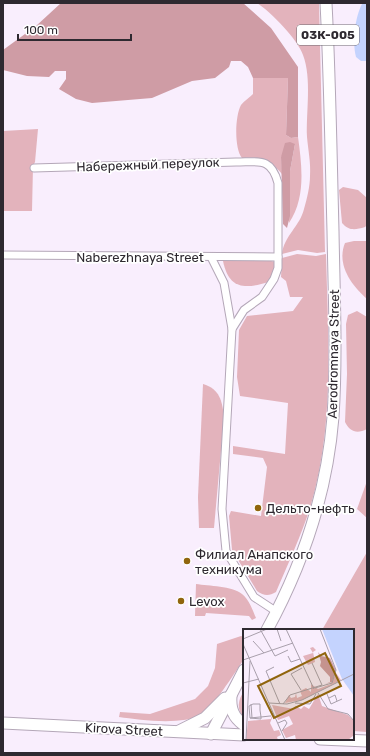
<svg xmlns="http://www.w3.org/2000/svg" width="370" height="756" viewBox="0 0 370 756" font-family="Rubik,sans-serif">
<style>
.green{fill:#e3b3bc}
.forest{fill:#cf9ca5}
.water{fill:#c4d3fe}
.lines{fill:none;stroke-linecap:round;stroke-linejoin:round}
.minor-casing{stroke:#b4a7b8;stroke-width:9}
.primary-casing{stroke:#b4a7b8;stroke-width:13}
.minor{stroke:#fff;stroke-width:7}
.primary{stroke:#fff;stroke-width:11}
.poi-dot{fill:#90650d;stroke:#fff;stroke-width:1.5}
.labels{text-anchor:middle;stroke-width:3.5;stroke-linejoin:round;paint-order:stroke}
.shield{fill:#fff;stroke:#6d696e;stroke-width:1}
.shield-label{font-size:12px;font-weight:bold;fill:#2e2930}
.street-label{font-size:13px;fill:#2e2930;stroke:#fff}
.poi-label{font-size:13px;fill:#2e2930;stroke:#fff;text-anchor:start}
.inset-road{fill:none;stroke:#a89fab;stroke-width:1}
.view{fill:#90650d;fill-opacity:0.15;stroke:#90650d;stroke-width:2}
.inset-edge{fill:none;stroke:#2e2930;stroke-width:2}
</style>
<rect width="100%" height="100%" fill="#f9eefd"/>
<g class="green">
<path d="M257,3H319L325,252L317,253L298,250L282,254C284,236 300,226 304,209C307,199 310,186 310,176C311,163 308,149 307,137C306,111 312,79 303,55C298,40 271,12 257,3Z"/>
<path d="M253,78H288L286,135L291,138L298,137C302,166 306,198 289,223L290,171L295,144L281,157L282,174C268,158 263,157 242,158C234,148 235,116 241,105C244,101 250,97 253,94Z"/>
<polygon points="38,129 35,162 33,166 32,211 3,211 3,131"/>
<path d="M343,187L358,190L367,198V225L365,227C355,230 349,231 342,223L339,190Z"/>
<path d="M354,241H367V299C352,286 336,265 345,243Z"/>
<path d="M297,254L316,256L326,254C328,338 335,426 310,508C301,536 288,564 276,592C269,596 264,596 257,591L232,550L229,516L231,511L261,516L267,467L263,458L233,454V446L285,454L288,403L240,396L237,377L239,330L247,316L293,311L303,297H290L286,281L281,277L282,258Z"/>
<path d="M223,261H271L276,262V269L269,282C245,289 229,290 223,261Z"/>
<path d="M357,311L367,317V429C357,434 350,432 345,422L347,374L346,324L348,315Z"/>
<path d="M203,384C220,389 222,401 224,417L214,528H199L198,497Z"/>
<polygon points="367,481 367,518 357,509"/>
<polygon points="367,552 367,732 353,731 353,630 322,630"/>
<path d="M196,584C209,586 232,586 242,594C249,599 253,611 256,618L252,620L249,616L206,613L205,616H195Z"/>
<path d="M241,636L244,637V658L242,662C234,674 213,707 202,714C182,726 141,720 119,717L120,712L150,714L195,699L208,686L215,668L217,644Z"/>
<path d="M244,691V718C236,709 238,700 244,691Z"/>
</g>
<g class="forest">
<polygon points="61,3 243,3 271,28 298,67 298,137 291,138 286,135 288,78 253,78 248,67 241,61 231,61 229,67 215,78 192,81 152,98 92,103 76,99 59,89 66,79 66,71 55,71 49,77 27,76 3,70 3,50 36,26"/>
<polygon points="290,142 295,144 290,171 290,216 287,228 283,224 281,157 285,143"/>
</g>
<path class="water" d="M367,3V61H361L356,57C352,42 355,17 362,4Z"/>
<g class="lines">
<defs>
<g id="minor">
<path d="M34,168L236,162C259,162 271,157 278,183V268L274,279L262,297L244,310L232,329L222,509L226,551L254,597L277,612"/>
<polyline points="3,255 278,257"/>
<polyline points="211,257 224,283 232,329"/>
</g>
<g id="primary">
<path d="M267,630C303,564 327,492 333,417C337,355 334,293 333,231C331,155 330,79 326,3"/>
<path d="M231,695C230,709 233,717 244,725"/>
<polyline points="3,723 244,735"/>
<polyline points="179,731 205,718 225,698"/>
<polyline points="211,734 244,670"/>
<polyline points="320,739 367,741"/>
</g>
</defs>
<use href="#minor" class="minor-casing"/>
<use href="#primary" class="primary-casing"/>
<use href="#minor" class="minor"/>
<use href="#primary" class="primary"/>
</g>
<g class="poi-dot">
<circle cx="258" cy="508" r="4"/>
<circle cx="187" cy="561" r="4"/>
<circle cx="181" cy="601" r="4"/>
</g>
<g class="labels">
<rect class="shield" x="297" y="25" width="62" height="20" rx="3"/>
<g class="shield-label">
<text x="328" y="39">03К-005</text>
</g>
<g class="street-label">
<text transform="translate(148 164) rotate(-2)" y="5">Набережный переулок</text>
<text x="140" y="262">Naberezhnaya Street</text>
<text transform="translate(333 354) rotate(-89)" y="5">Aerodromnaya Street</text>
<text transform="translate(124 729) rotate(3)" y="5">Kirova Street</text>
</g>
<g class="poi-label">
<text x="266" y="513">Дельто-нефть</text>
<text x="195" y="559">Филиал Анапского<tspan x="195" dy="15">техникума</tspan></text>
<text x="189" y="606">Levox</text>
</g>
</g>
<g transform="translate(243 629)">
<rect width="111" height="111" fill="#f9eefd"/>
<path d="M70,18L73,21L70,23L72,33L65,36L60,27L70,24L67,19ZM93,44L98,51L59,71L42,74L46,66L48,69L52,68L53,64L54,69L59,67L57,62L63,59L68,63V55L75,60L88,55ZM75,65L79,77L105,86L111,92V106L105,111H53L52,106L43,109L39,101L50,95L46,87L35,91L29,76L51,80L52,77L58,80L61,77L66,80ZM28,87L29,89L27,94L31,102L36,101L38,106L34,108L35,111H3L5,92L28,90Z" fill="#e3b3bc"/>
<path d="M75,23L78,27L87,29L93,41L89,53L82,55L87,53V48L77,37L78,33Z" fill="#cf9ca5"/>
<path d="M79,0H111V67L99,50Z" fill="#c4d3fe"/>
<path class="inset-road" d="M17,0L32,27L45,21M34,0L38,12M43,0L71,60M0,10L24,0M10,12L21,24M0,15L42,111M45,27L48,33L57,30M0,31L50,14M31,38L23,42L37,75M0,54L16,50M72,59L89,54L93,41L77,0M58,61L48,45L59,39M75,64L85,80L105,85L111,92M84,65L88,75L99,70M86,69L92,66L94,72M26,74L44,75L59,71L111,45M52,74L67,75L73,65M8,75L9,89M40,75L47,66L79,56L69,34M7,89L18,90V88L17,81V75H10L6,77L7,89L17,88H18L27,87H28M35,94L42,91L44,94L39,102M3,111L7,32"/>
<path class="view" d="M82,24L98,57L31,89L15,57Z"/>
<rect width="111" height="111" class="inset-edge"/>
</g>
<rect width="370" height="756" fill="none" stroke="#2e2930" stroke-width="8"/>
<path d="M18 34v6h113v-6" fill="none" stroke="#2e2930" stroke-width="2"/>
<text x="24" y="34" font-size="12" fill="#2e2930" stroke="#ffffff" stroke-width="3" paint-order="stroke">100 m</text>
</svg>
